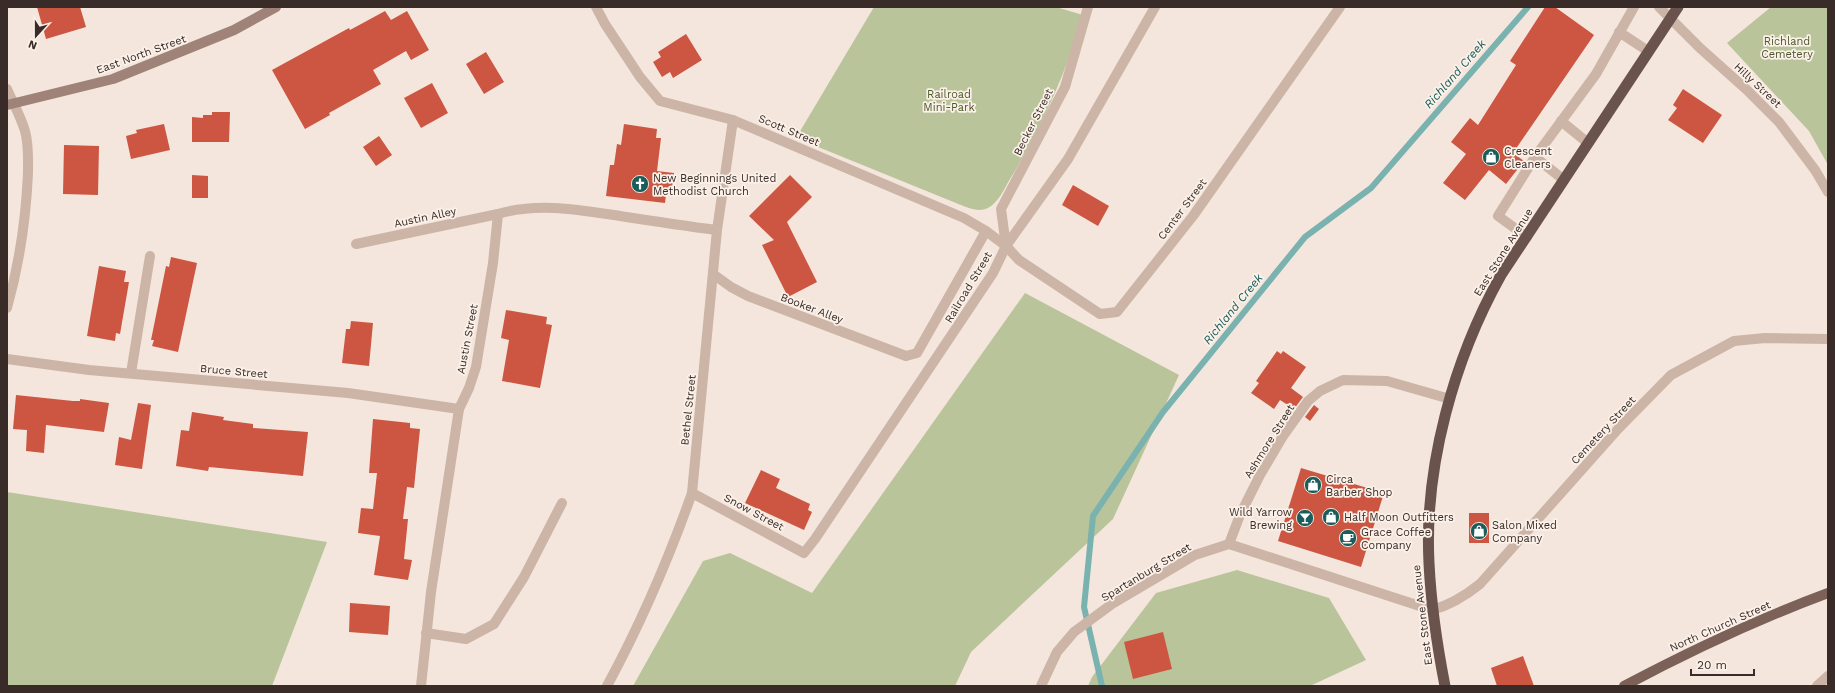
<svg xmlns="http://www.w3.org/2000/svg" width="1835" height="693" viewBox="0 0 1835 693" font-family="'Work Sans',sans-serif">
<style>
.green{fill:#bac49b}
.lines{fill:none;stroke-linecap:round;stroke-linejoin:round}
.stream{stroke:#79b2af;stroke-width:6}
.building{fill:#cc5641}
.service{stroke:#ccb5a7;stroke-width:10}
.minor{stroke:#ccb5a7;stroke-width:10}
.secondary{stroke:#a08378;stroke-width:10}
.primary{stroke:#7b6158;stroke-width:10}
.trunk{stroke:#6a534c;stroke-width:11}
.labels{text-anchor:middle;stroke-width:3.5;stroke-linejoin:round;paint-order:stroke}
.park-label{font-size:11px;fill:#4c582a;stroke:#fbf1e9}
.street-label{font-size:11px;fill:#392c28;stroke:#fbf1e9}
.poi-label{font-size:11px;fill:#392c28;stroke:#fbf1e9;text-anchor:start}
.water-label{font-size:12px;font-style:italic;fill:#1b5d5b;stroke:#fbf1e9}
</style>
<rect width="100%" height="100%" fill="#f4e6dc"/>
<g class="green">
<path d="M874,7H1056L1083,15C1066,73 1042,127 1010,179C1004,189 999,202 988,208C978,213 966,207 956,203L796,138Z"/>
<polygon points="1771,7 1828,7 1828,165 1809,131 1727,43"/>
<polygon points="1025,293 1179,375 1113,519 971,652 955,686 633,686 703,561 730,553 812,593"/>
<polygon points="7,492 327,542 272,686 7,686"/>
<polygon points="1237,570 1329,598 1366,660 1310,686 1088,686 1092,677 1156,593"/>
</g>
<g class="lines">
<polyline class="stream" points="1102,686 1084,607 1093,516 1163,412 1305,237 1371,188 1528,7"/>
</g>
<g class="building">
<polygon points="37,7 80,7 86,27 46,39"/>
<polygon points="1545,7 1555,7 1594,35 1513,153 1524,161 1506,184 1489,170 1465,200 1443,183 1466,154 1451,142 1470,118 1478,125 1516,65 1510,61"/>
<polygon points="385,11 391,20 407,11 429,50 411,60 406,51 373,70 381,84 329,113 330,115 305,129 272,70 349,28 350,30"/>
<polygon points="686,34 702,60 673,78 670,72 662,77 653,62 661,57 658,52"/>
<polygon points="486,52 504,82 484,94 466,64"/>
<polygon points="432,83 448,113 421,128 404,98"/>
<polygon points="1683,89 1722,115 1703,143 1668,120 1677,108 1673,105"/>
<polygon points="212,112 230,112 229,142 192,142 192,117 203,118 203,115 212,115"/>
<polygon points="164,124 170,150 131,159 126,136 137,133 136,130"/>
<polygon points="624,124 657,129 656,138 661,138 657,171 674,173 671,196 666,195 665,203 606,196 610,165 614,165 617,144 621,145"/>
<polygon points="379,136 392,155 376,166 363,147"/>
<polygon points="64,145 99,146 98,195 63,194"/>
<polygon points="192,175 208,176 208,198 192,198"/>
<polygon points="790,175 812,197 787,222 817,282 788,297 762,245 774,240 749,216"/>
<polygon points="1073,185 1109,206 1098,226 1062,205"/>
<polygon points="171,257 197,263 178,352 152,346 154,340 151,340 166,266 169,267"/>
<polygon points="99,266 126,271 124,282 129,282 120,334 116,333 115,341 87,336"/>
<polygon points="506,310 547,317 546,324 552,325 540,388 502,381 509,340 501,338"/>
<polygon points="351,321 373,323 369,366 342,363 346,329 350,329"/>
<polygon points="1277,351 1281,354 1283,351 1306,367 1291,388 1303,397 1294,409 1280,400 1274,409 1251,393 1259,383 1256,381"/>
<polygon points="16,395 73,401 80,401 80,399 109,403 104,432 46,425 44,453 26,451 27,430 13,429"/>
<polygon points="138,403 151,405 142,469 115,465 119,437 131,440"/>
<polygon points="1314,405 1319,409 1310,421 1305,417"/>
<polygon points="192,412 224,417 223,420 253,424 253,428 308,432 303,476 209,467 208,471 176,466 181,430 189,431"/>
<polygon points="373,419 410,423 410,428 420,429 414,488 407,487 403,519 408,519 404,559 412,560 408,580 374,575 380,536 358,533 361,508 373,509 377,473 369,473"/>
<polygon points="1301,468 1384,493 1361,567 1278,541"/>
<polygon points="761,470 780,479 776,488 810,504 808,510 812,512 804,530 745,503"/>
<rect x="1469" y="513" width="20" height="30"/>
<polygon points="350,603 390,606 388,635 349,632"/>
<polygon points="1163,632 1172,669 1133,679 1124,642"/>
<polygon points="1523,656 1534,686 1497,686 1491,668"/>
</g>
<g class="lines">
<g class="service">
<polyline points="1619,32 1648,51"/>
<polyline points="1561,121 1588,143"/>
<polyline points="1535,157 1596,74 1634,7"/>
<polyline points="1527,237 1498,216 1535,157 1564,180"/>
<polyline points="356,244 498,214"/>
<polyline points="906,356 917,353 986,231"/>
<polyline points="131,373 150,256"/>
<polyline points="426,633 466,639 494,624 524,577 562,503"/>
</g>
<g class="minor">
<polyline points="596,7 605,24 640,77 660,101 733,120 964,218 986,231 1006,246 1019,260 1100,314 1117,312 1193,216 1340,7"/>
<polyline points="1659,7 1700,48 1747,90 1779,122 1815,170 1828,192"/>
<path d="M7,89C13,103 21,117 25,131C29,145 28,160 28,173C26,219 19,265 7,308"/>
<polyline points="1006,246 1001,209 1065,87 1088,7"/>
<polyline points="713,274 731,287 748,296 906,356"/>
<polyline points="7,359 89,370 348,393 459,409"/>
<polyline points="692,493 804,553 815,539 993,273 1006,246 1068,159 1155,7"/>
<polyline points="1229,544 1240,515 1260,475 1283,436 1308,401 1320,391 1343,380 1387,381 1450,399"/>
<path d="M421,686L431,592L459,409L469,388L476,367L493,263L498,214C538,202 580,210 620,216C652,221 685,226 717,230"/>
<path d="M607,686C640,625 669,558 692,493L717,230L733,120"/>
<path d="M1041,686L1057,652L1074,632L1112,604L1195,555L1229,544L1432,610C1451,605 1465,596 1480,584L1618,429L1671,375L1734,341L1765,338L1828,339"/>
<polyline points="1817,686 1828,676"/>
</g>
<polyline class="secondary" points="7,105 113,79 234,30 276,7"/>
<path class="primary" d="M1624,686C1690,651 1758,619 1828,593"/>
<path class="trunk" d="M1445,686C1437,645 1431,604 1429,563C1424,466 1454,359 1501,275L1678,7"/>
</g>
<defs>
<symbol id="shop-disc" viewBox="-11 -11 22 22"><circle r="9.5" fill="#1b5d5b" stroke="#fbf1e9"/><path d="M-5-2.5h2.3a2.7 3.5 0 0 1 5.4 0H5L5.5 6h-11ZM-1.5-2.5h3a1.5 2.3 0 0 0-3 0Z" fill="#fff"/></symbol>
<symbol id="church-disc" viewBox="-11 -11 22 22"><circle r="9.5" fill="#1b5d5b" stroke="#fbf1e9"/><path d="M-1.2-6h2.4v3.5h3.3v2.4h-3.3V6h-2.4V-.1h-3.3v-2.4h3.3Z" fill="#fff"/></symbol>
<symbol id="bar-disc" viewBox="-11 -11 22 22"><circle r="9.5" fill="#1b5d5b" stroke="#fbf1e9"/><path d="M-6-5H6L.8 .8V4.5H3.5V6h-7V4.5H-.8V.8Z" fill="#fff"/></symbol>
<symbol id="cafe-disc" viewBox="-11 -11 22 22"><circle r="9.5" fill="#1b5d5b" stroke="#fbf1e9"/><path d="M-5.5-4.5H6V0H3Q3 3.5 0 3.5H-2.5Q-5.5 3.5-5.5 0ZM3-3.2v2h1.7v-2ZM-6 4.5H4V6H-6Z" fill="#fff"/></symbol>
</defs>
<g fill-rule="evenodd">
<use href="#shop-disc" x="1481" y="147" width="20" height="20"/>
<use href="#church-disc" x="630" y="174" width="20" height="20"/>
<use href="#shop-disc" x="1303" y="475" width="20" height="20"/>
<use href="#shop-disc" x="1321" y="507" width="20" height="20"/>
<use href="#bar-disc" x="1295" y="508" width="20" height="20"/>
<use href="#shop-disc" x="1469" y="521" width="20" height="20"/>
<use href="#cafe-disc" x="1338" y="528" width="20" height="20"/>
</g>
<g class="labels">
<g class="park-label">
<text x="1787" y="45">Richland<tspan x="1787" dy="13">Cemetery</tspan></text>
<text x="949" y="98">Railroad<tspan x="949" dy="13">Mini-Park</tspan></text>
</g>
<g class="street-label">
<text transform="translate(141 54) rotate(-20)" y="4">East North Street</text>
<text transform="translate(1758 85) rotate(43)" y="4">Hilly Street</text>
<text transform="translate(1033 122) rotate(-63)" y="4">Becker Street</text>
<text transform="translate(789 130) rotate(23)" y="4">Scott Street</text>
<text transform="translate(1182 209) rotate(-53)" y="4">Center Street</text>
<text transform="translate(425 217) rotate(-12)" y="4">Austin Alley</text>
<text transform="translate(1503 252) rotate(-58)" y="4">East Stone Avenue</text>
<text transform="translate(968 287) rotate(-59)" y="4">Railroad Street</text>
<text transform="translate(812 308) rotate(21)" y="4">Booker Alley</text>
<text transform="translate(467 339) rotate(-79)" y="4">Austin Street</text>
<text transform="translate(234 371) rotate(5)" y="4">Bruce Street</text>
<text transform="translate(688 410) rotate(-84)" y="4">Bethel Street</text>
<text transform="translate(1603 430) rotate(-47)" y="4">Cemetery Street</text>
<text transform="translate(1269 441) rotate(-58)" y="4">Ashmore Street</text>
<text transform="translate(754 512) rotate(28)" y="4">Snow Street</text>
<text transform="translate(1146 572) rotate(-31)" y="4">Spartanburg Street</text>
<text transform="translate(1422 615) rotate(-97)" y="4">East Stone Avenue</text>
<text transform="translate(1720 626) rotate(-24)" y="4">North Church Street</text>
</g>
<g class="poi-label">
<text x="1504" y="155">Crescent<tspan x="1504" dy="13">Cleaners</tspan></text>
<text x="653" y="182">New Beginnings United<tspan x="653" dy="13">Methodist Church</tspan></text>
<text x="1326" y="483">Circa<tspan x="1326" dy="13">Barber Shop</tspan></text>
<text x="1292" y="516" text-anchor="end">Wild Yarrow<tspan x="1292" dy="13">Brewing</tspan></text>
<text x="1344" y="521">Half Moon Outfitters</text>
<text x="1492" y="529">Salon Mixed<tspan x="1492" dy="13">Company</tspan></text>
<text x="1361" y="536">Grace Coffee<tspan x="1361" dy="13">Company</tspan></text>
</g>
<g class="water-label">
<text transform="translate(1455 74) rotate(-49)" y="4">Richland Creek</text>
<text transform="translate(1233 309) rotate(-51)" y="4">Richland Creek</text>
</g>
</g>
<rect width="1835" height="693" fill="none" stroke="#392c28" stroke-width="16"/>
<g transform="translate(36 36) rotate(201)" stroke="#fbf1e9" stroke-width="3" paint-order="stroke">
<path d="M0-3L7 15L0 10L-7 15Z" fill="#392c28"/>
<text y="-6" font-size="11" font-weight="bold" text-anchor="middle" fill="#392c28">N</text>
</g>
<path d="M1691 669v6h63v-6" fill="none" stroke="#392c28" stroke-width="2"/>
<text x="1697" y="669" font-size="12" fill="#392c28" stroke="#fbf1e9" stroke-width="3" paint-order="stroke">20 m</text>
</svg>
